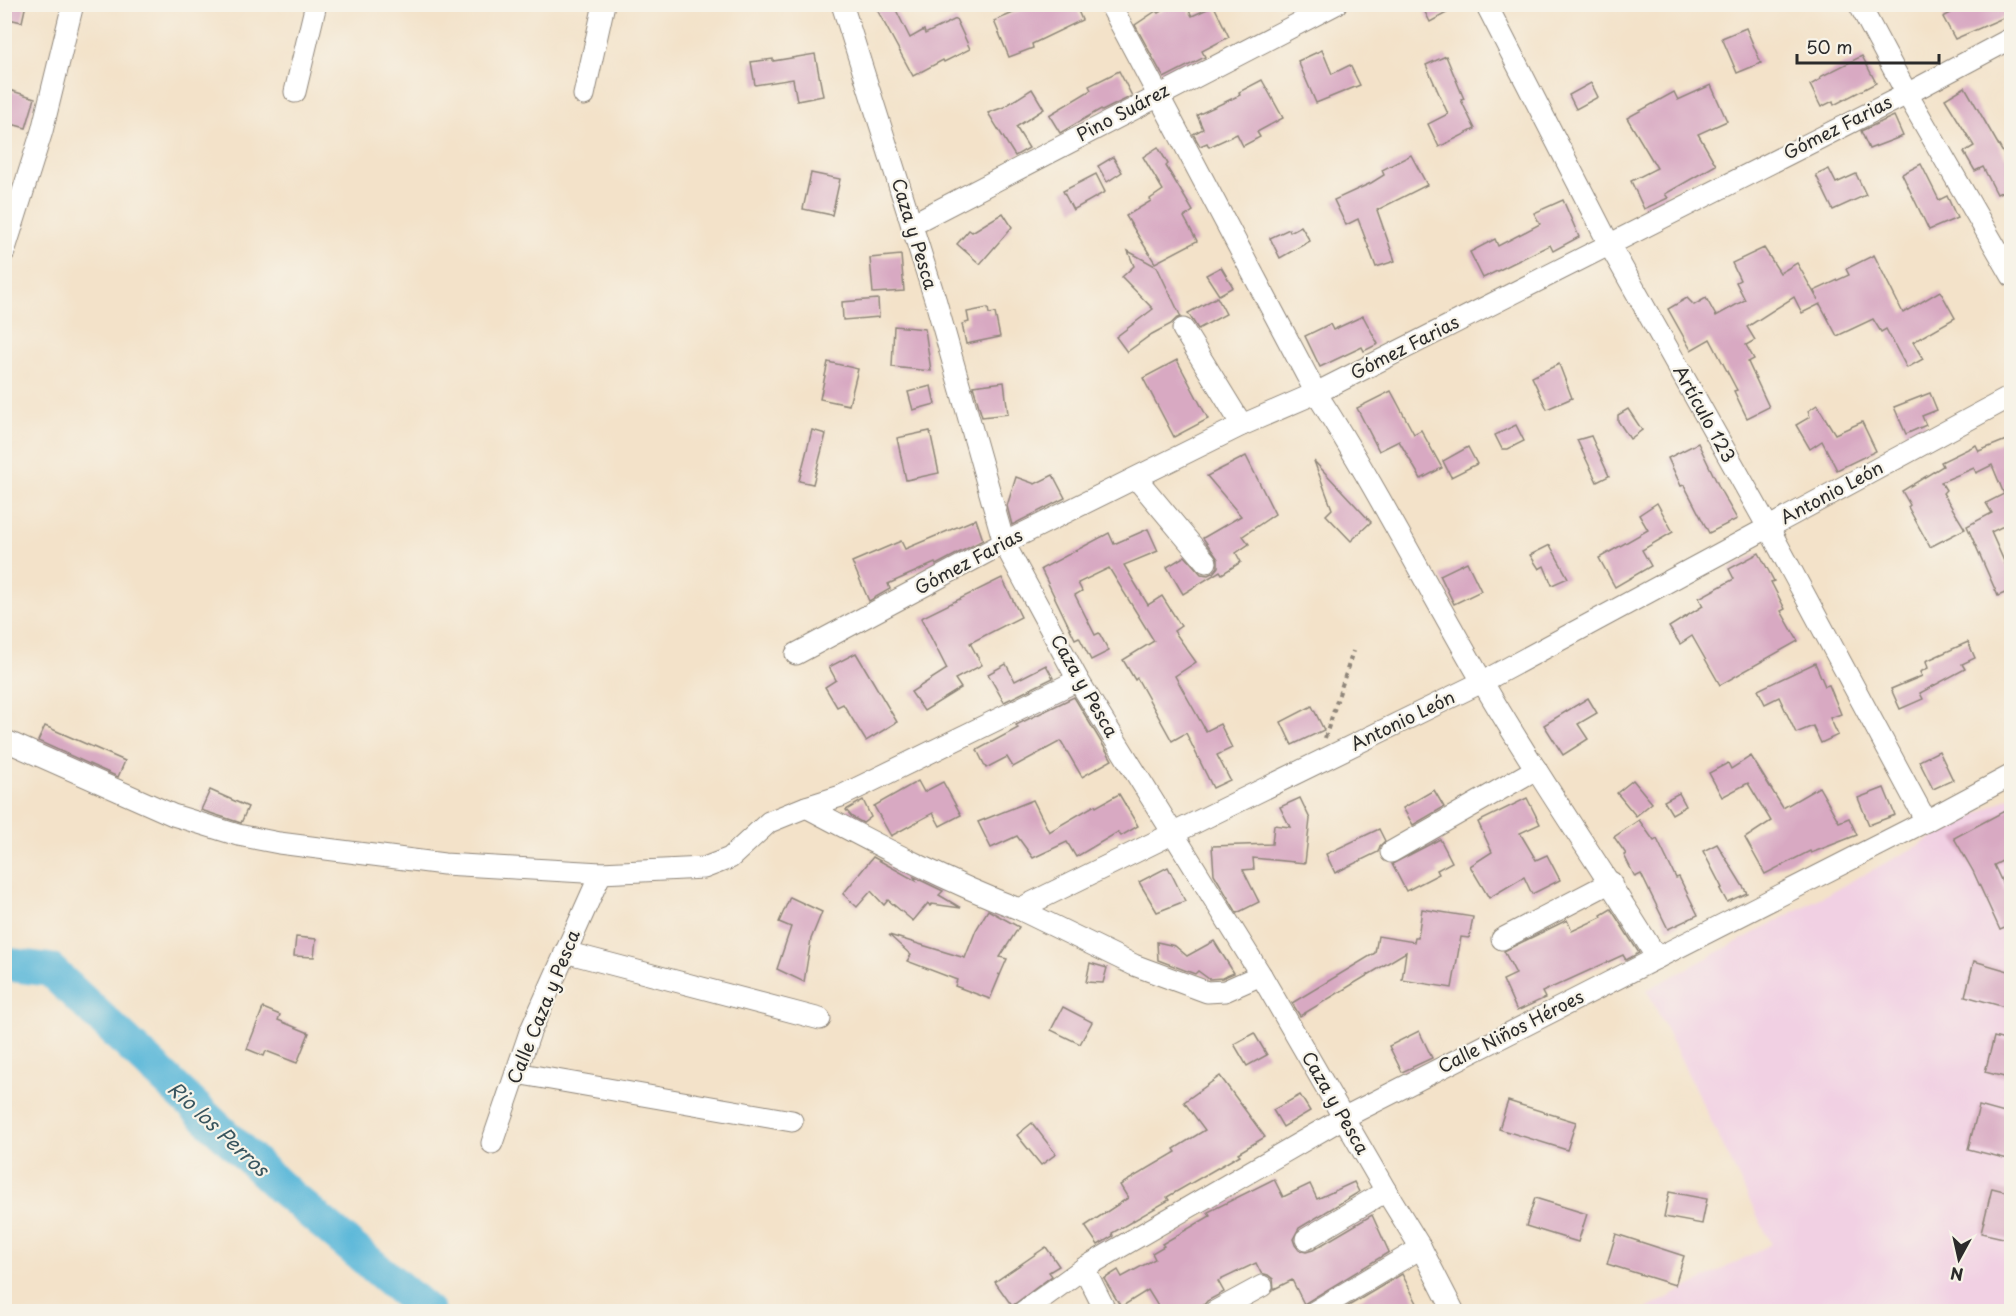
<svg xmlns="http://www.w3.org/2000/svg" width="2016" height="1316" viewBox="0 0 2016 1316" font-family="'Playpen Sans',sans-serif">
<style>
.built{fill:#f1d0e3}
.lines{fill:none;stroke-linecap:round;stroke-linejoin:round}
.river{stroke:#5bb8d9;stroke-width:34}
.building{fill:#d8a9c2}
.minor-casing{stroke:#8f867a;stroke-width:23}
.path{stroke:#8f867a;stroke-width:4;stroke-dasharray:4.5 4.5;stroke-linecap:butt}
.minor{stroke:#fff;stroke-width:21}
.labels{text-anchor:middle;stroke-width:4.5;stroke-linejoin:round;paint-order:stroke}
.street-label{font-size:18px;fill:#2b2b2b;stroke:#f7f3e8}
.water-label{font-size:20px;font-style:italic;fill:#39555f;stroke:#f7f3e8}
</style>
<rect width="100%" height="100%" fill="#f7f3e8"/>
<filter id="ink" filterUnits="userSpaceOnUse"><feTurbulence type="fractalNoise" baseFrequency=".0167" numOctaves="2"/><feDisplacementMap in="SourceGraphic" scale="12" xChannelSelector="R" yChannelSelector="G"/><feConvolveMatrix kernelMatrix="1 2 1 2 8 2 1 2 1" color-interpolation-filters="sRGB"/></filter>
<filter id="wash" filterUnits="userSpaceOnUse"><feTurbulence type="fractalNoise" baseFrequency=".008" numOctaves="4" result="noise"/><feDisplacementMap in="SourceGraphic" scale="24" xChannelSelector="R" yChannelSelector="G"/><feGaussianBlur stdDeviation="1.35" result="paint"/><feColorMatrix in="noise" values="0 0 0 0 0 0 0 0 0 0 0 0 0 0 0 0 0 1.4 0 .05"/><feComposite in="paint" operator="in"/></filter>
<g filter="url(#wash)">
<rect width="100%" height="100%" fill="#f3e2c9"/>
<polygon class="built" points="2011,796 2011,1311 1640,1312 1771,1244 1647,990"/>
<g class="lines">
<polyline class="river" points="4,964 50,970 280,1187 428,1312"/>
</g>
<g id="blocks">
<g class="building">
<polygon points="4,4 26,4 22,22 4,18"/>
<polygon points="874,4 893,4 910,38 924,30 925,34 956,19 970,49 944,62 943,60 913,76"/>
<polygon points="1022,4 1075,4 1082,20 1032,44 1033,48 1009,57 994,21 1023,9"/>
<polygon points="1173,4 1185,4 1192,16 1214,6 1229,37 1202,51 1205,57 1164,78 1135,25 1156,11 1158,13"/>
<polygon points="1421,4 1463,4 1430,22"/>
<polygon points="1968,4 2012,4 2012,14 1955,39 1943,17"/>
<polygon points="1746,28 1761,63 1737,73 1722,38"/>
<polygon points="1322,50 1332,74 1350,65 1360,85 1316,103 1298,61"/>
<polygon points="815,54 823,96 797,101 793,79 755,85 751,62 773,59 773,61"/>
<polygon points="1446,56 1464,99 1461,100 1475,129 1439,147 1428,124 1448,114 1426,65"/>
<polygon points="1862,56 1876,83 1834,105 1833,101 1821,107 1810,85 1821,79 1820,77"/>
<polygon points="1119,71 1132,96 1102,111 1101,109 1060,133 1049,115 1091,90 1089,86"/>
<polygon points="1262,80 1283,118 1257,132 1260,137 1243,146 1237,134 1209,147 1207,143 1200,146 1193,134 1203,129 1197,115 1240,95 1239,92"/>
<polygon points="1591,83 1598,97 1576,109 1569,95"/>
<polygon points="1711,85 1727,121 1698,134 1716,165 1665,194 1668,198 1644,209 1631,181 1657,168 1627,118 1674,92 1678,100"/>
<polygon points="1965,87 2006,158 2012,156 2012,187 1997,194 1983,167 1975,171 1964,152 1974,146 1945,99"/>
<polygon points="1032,89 1044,109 1016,127 1029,148 1015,156 988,113 1004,107"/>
<polygon points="9,90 35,98 26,128 4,122 4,106"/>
<polygon points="1894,116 1903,136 1869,149 1861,131"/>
<polygon points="1158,147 1168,164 1166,166 1193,211 1184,217 1197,241 1155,263 1126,216 1151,201 1150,199 1163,190 1143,157"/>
<polygon points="1411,155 1427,185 1377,210 1395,261 1376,267 1358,219 1346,225 1334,200 1371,183 1384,175 1382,170"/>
<polygon points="1113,157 1122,172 1107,182 1098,166"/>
<polygon points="1921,164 1939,200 1947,196 1957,218 1929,230 1902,174"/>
<polygon points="1829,169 1836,183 1856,174 1866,195 1833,210 1816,175"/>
<polygon points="811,173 840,179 832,215 803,209"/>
<polygon points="1096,174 1105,192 1073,210 1063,191"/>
<polygon points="1563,200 1579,237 1553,251 1550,245 1483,278 1470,252 1495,239 1498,246 1540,224 1534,213"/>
<polygon points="1003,213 1012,227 980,264 957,244 969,230 972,232"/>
<polygon points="1301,226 1310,241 1280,258 1270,238 1289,229 1290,232"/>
<polygon points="1764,248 1780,273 1797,263 1818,300 1814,291 1849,275 1846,269 1874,255 1903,313 1940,291 1955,318 1913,342 1923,359 1907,368 1886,329 1881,332 1873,319 1837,336 1820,304 1802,313 1794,297 1747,327 1755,340 1746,345 1754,359 1748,362 1769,407 1747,418 1734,391 1737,390 1710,339 1691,350 1668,309 1687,298 1694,305 1706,298 1716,316 1745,300 1736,282 1740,280 1732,263"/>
<polygon points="1128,251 1157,267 1181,317 1176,319 1171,324 1152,334 1127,352 1116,337 1153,309 1122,277 1134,266"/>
<polygon points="901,255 904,291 873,293 870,258"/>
<polygon points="1221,267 1233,287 1219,295 1206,275"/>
<polygon points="1217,297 1226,314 1198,329 1188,313"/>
<polygon points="878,299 879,317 843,320 842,302"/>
<polygon points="988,308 989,314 995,313 1000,337 966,344 962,324 969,322 967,312"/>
<polygon points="1363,316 1378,344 1364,351 1362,347 1320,367 1305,336 1330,324 1333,330"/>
<polygon points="894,326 925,329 931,371 892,367"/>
<polygon points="1177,360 1208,419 1174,437 1143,378"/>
<polygon points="828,362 858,369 849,405 820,399"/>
<polygon points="1559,364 1572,398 1547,409 1532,377"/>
<polygon points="1004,382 1008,414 982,417 973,386"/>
<polygon points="931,386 935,404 913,410 908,392"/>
<polygon points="1391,391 1414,434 1421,430 1442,468 1421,479 1399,441 1379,451 1357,408"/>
<polygon points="1930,393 1937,410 1922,416 1926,425 1906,434 1894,407"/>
<polygon points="1817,405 1835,434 1862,422 1876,451 1837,470 1822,441 1810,449 1796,425 1810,417 1808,411"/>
<polygon points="1628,409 1642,430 1630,439 1618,421 1618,415"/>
<polygon points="1516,425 1524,441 1508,449 1502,449 1495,435"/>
<polygon points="812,430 826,434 813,484 799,481"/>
<polygon points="930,431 939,473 906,480 897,438"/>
<polygon points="1591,436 1609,476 1597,482 1577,440"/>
<polygon points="2006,440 2012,455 2012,522 1991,532 2012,579 2012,590 1998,596 1967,526 1992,513 1986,503 2004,494 1992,465 1976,473 1974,468 1941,482 1946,490 1943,493 1965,529 1930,547 1908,507 1910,505 1902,491 1943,466 1941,462 1976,445 1979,451"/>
<polygon points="1698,443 1722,493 1737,519 1709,533 1684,485 1681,486 1668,458"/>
<polygon points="1468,447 1477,464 1451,477 1443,461"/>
<polygon points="1246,456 1275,514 1243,536 1249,544 1236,553 1241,562 1222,574 1220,571 1183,594 1167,567 1185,556 1201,574 1208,575 1214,572 1218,567 1218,559 1203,538 1241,516 1207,476"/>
<polygon points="1314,461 1371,522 1351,541 1326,515 1332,509"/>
<polygon points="1053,475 1065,498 1012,525 1007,506 1016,477 1035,484"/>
<polygon points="1657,503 1673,532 1642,550 1651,566 1615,587 1599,558 1648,530 1639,515"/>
<polygon points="976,519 983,540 936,565 935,563 888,584 890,589 869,601 852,562 901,541 905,549"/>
<polygon points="1148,529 1158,551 1124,565 1148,605 1162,596 1181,626 1174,631 1196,662 1175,676 1206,731 1220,724 1232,748 1217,755 1230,780 1213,788 1186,733 1172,741 1137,678 1135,680 1123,660 1154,641 1109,568 1078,583 1082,591 1075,595 1095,635 1099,633 1109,651 1091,660 1079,637 1075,639 1041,569 1109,533 1114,544"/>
<polygon points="1550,545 1568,578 1552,585 1544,566 1539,569 1530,555"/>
<polygon points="1759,553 1774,581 1771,582 1785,609 1781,611 1798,641 1720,685 1692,636 1680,644 1669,627 1703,606 1699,598 1734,579 1729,569"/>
<polygon points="1467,562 1481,591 1454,604 1440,575"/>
<polygon points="1002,578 1021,617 970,643 982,665 955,679 961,688 924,711 911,692 947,669 921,618"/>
<polygon points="1968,642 1975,658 1962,664 1965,669 1920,693 1923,699 1900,709 1891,689 1922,676 1920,672 1928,668 1926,661"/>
<polygon points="856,653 897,722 866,741 843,704 837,707 825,687 836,680 829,667"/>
<polygon points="1815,663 1825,686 1829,685 1841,714 1830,718 1838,735 1821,743 1813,726 1796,733 1779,697 1765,704 1758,690"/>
<polygon points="1006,664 1015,681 1046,665 1053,678 1004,702 988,674"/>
<polygon points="1074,697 1112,760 1082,777 1061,741 1013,767 1007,757 986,768 977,750 1018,728 1016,725"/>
<polygon points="1588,698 1597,713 1578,724 1588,739 1563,755 1544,725"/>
<polygon points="1312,706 1324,730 1292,745 1281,722"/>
<polygon points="45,726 125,761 118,777 38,741"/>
<polygon points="1939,751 1953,780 1933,789 1919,761"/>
<polygon points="1751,756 1783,808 1819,787 1839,822 1849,818 1857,835 1811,853 1810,851 1765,874 1745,838 1771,821 1748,783 1722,797 1709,773 1728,763 1731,769"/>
<polygon points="1633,780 1652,803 1636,816 1617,793"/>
<polygon points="918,781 924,792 943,782 961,815 940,826 933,813 891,836 874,806"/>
<polygon points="1884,788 1895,815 1869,825 1858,798"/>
<polygon points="210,790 248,807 241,823 201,810"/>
<polygon points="1434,790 1444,807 1413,825 1403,808"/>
<polygon points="1679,793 1686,806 1672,814 1664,801"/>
<polygon points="1119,794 1138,826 1121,836 1118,832 1076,857 1067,842 1033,858 1017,836 991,848 978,822 1033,800 1049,832 1095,805 1096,807"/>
<polygon points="1300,798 1310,819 1305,863 1253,858 1254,869 1243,870 1259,902 1237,913 1214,874 1212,846 1272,844 1274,825 1290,827 1280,807"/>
<polygon points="1527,798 1540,824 1520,833 1536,860 1547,855 1560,880 1532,894 1524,877 1489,898 1470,866 1492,852 1478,822"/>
<polygon points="863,800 871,817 863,823 852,817 846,810"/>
<polygon points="2012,807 2012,856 1994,865 2012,904 2012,925 2000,930 1973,871 1954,838"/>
<polygon points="1639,820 1654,841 1657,839 1676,878 1679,877 1698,915 1668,929 1641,874 1635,877 1624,855 1626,854 1614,837"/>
<polygon points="1379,829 1385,841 1380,846 1378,852 1335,873 1326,854"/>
<polygon points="1440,839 1452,862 1437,870 1439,874 1406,891 1392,864"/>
<polygon points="1717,844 1747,893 1727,902 1720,889 1722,888 1703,851"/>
<polygon points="873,857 916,881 914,877 943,891 939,895 961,908 932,904 930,906 928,903 913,921 888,900 884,905 871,891 857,907 843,894"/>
<polygon points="1168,867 1185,901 1157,912 1139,882"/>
<polygon points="790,897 822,912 811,939 804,982 777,969 791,927 779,922"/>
<polygon points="1422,909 1473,917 1469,938 1461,937 1452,988 1402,980 1406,952 1300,1016 1292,1003 1375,953 1378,936 1414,942 1415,937 1418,937"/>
<polygon points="1611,909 1639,953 1626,960 1623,955 1542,992 1545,998 1517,1011 1503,980 1516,974 1504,951 1567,920 1572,931 1602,917 1601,915"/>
<polygon points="988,910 1019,927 1000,957 1007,959 1000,975 998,974 1000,975 990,999 955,986 957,980 907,961 911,955 889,935 965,958 976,930"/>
<polygon points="296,937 316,939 314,957 294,956"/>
<polygon points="1214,941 1234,973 1222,978 1209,979 1198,971 1195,974 1158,960 1157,942 1175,946 1187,956"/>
<polygon points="1974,961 2012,972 2012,1009 1965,996"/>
<polygon points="1090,963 1107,968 1103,983 1086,982"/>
<polygon points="1063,1007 1092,1022 1080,1044 1051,1030"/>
<polygon points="263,1008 280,1015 278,1020 309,1033 297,1063 266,1051 264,1056 247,1049"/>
<polygon points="1419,1031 1432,1058 1402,1072 1389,1046"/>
<polygon points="1254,1033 1267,1055 1247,1066 1234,1044"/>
<polygon points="1994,1037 2012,1042 2012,1079 1985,1072"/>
<polygon points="1220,1076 1265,1137 1238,1153 1240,1155 1167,1197 1169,1200 1112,1233 1113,1236 1098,1245 1085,1226 1128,1198 1120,1185 1176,1152 1174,1149 1205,1130 1184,1102"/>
<polygon points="1300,1095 1310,1111 1283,1127 1273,1110"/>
<polygon points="1508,1101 1576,1122 1567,1150 1499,1129"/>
<polygon points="1979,1106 2012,1115 2012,1160 1968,1149"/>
<polygon points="1032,1123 1056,1154 1041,1165 1017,1135"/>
<polygon points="1274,1179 1283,1197 1310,1184 1317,1199 1354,1182 1359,1192 1299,1228 1293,1239 1295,1245 1299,1250 1306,1252 1313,1250 1372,1215 1389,1252 1304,1304 1292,1280 1274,1289 1273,1279 1268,1275 1261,1273 1256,1263 1218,1281 1224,1292 1207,1301 1203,1306 1201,1311 1161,1311 1148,1290 1121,1307 1104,1279 1118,1270 1122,1277 1155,1259 1152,1253 1164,1246 1162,1244 1210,1216 1208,1212"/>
<polygon points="1992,1188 2012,1193 2012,1240 1981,1233"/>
<polygon points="1669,1192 1707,1199 1702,1224 1664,1217"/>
<polygon points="1535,1198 1587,1214 1578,1242 1526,1226"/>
<polygon points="1616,1234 1684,1256 1675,1285 1607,1264"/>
<polygon points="1046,1247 1059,1266 1049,1272 1052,1276 1012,1306 995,1282"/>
<polygon points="1402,1274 1419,1307 1411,1311 1340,1311"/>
</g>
</g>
</g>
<g filter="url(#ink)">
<use href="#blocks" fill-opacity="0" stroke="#8f867a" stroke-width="1.5"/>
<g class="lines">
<defs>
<g id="minor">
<polyline points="842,4 936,302 1004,543 1078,680 1261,975 1386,1191 1421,1248 1454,1312"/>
<path d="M1110,4L1316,393C1376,486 1426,585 1482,681C1536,775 1600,865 1657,958"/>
<polyline points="1486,4 1609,244 1768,527 1926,821"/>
<polyline points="1859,4 1907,94 2012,276"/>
<polyline points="295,92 316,4"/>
<polyline points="584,95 604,4"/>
<polyline points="912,224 1336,4"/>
<polyline points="4,252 42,131 73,4"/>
<polyline points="1183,329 1242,425"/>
<polyline points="1136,478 1206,562"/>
<polyline points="796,654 1004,543 1242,425 1316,393 1907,94 2012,38"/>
<polyline points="4,740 173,815 238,835 279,843 444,864 601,873 704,868 730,858 769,822 806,807 841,796 1078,680"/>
<path d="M806,807C876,844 945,881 1019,909"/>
<polyline points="1391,852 1536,769"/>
<polyline points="1502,939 1611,882"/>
<polyline points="565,952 820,1019"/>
<polyline points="1261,975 1225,991 1207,992 1134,965 1019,909 1482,682 2012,396"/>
<polyline points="516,1073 792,1121"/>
<polyline points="492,1143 530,1032 601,873"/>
<polyline points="1306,1239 1386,1191"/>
<polyline points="1084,1268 1106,1312"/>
<polyline points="1023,1312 1084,1268 1343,1118 1926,821 2012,775"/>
<polyline points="1214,1312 1262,1286"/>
<polyline points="1314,1312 1421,1248"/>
</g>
</defs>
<use href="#minor" class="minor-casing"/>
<polyline class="path" points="1325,738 1353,651"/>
<use href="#minor" class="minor"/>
</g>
</g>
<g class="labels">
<g class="street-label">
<text transform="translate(1123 113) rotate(-28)" y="6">Pino Suárez</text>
<text transform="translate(1838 128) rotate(-27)" y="6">Gómez Farias</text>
<text transform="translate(914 234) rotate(73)" y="6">Caza y Pesca</text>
<text transform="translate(1405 348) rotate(-27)" y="6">Gómez Farias</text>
<text transform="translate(1704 414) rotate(61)" y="6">Artículo 123</text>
<text transform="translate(1832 493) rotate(-28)" y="6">Antonio León</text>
<text transform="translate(969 562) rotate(-28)" y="6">Gómez Farias</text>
<text transform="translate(1084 686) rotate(60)" y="6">Caza y Pesca</text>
<text transform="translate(1403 721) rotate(-26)" y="6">Antonio León</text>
<text transform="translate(544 1007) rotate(-68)" y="6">Calle Caza y Pesca</text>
<text transform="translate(1511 1032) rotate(-27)" y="6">Calle Niños Héroes</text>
<text transform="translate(1335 1103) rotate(60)" y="6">Caza y Pesca</text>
</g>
<g class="water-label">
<text transform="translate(218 1129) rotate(43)" y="7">Rio los Perros</text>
</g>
</g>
<rect width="2016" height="1316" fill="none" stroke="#f7f3e8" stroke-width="24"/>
<g transform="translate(1959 1259) rotate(188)" stroke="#f7f3e8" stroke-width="4.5" paint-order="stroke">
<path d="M0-4.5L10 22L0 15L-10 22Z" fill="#2b2b2b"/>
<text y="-9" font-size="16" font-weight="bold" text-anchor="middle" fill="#2b2b2b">N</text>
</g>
<path d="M1797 54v9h142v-9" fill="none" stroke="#2b2b2b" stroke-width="3"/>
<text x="1806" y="54" font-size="18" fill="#2b2b2b" stroke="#f7f3e8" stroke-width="4.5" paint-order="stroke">50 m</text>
</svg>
